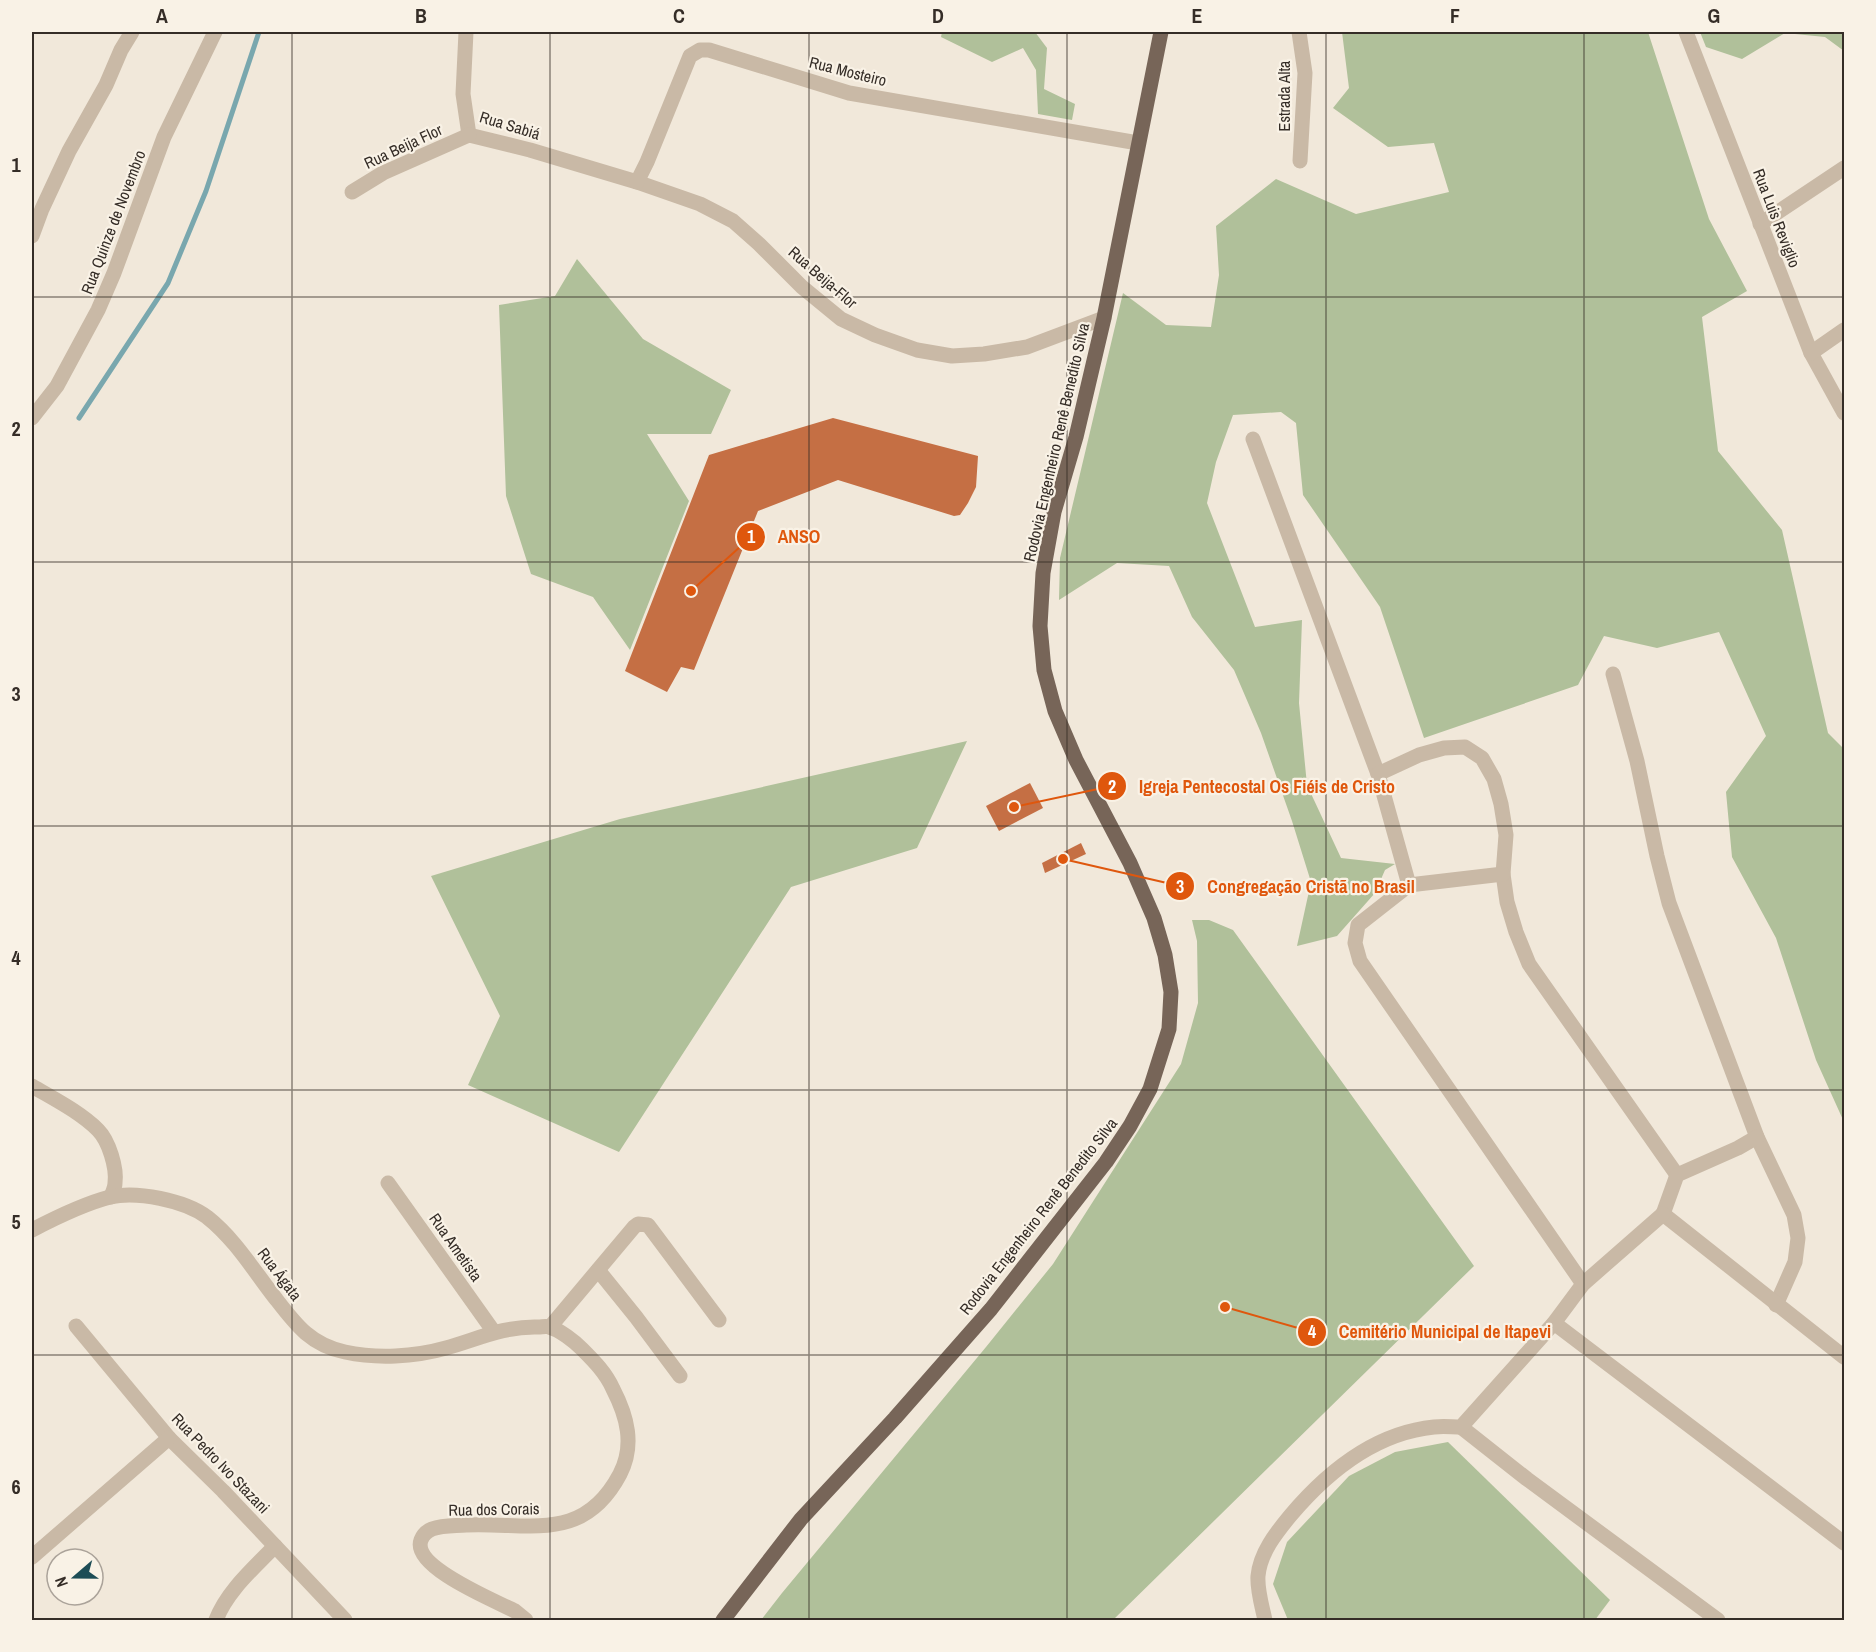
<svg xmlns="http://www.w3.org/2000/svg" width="1876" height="1652" viewBox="0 0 1876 1652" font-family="'Archivo Narrow',sans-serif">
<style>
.green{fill:#b0c09a}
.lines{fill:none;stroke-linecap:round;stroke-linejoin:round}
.stream{stroke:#79a7ae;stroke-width:5}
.building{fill:#c56f44}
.street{stroke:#c9b9a6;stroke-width:15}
.primary{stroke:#776558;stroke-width:15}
.grid{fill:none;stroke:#352d27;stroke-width:1.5;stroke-opacity:0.55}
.labels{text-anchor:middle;stroke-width:4.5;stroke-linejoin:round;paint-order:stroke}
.street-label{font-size:16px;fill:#352d27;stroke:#f9f2e6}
.leader{fill:none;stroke:#df570d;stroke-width:2}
.callout-dot{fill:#df570d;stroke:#f9f2e6;stroke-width:2}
.mark-label{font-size:18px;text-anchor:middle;font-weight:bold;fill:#fff}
.callout-label{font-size:18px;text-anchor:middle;font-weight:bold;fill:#df570d;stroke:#f9f2e6;stroke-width:4.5;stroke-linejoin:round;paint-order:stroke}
.neatline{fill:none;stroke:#352d27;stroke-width:2}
.grid-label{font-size:20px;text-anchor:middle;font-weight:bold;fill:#352d27}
</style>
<rect width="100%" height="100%" fill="#f1e8da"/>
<g class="green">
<polygon points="942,32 1035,32 1047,48 1044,89 1075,104 1072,120 1038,114 1036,70 1023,48 992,62 941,37"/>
<polygon points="1342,32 1648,32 1709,219 1747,291 1702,317 1718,451 1782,530 1828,733 1844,749 1844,1122 1816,1060 1776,938 1732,857 1726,792 1766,736 1719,632 1657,648 1604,636 1578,685 1424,738 1380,607 1303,495 1296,423 1281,412 1233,415 1216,462 1207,503 1255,627 1302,620 1299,703 1307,785 1341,858 1395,864 1385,870 1375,893 1337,936 1297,946 1311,882 1292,821 1261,733 1234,670 1192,617 1169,566 1117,563 1059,600 1060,558 1123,293 1166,325 1211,327 1219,275 1216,226 1276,179 1356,214 1449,192 1434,143 1388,147 1333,108 1349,88"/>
<polygon points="1700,32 1844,32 1844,51 1825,37 1785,33 1742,59 1706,47"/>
<polygon points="577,259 643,339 731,390 711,434 647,434 689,501 630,650 593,597 531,574 506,496 499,305 555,296"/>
<polygon points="967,741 917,848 791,887 619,1152 468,1085 500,1016 431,876 620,819"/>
<polygon points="1192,920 1209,920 1233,930 1474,1266 1113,1620 761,1620 782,1593 986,1347 1053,1264 1181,1064 1198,1003 1197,941"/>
<polygon points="1448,1442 1610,1600 1595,1620 1288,1620 1273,1584 1287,1542 1349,1476 1395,1452"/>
</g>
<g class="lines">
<polyline class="stream" points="79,418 168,283 206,191 259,32"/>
</g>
<g class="building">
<polygon points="833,418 978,456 976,487 968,503 960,515 954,516 838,480 758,511 694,670 681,667 667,692 625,671 709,455"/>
<polygon points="1030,783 1043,808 999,831 986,806"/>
<polygon points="1081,843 1086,854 1045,873 1042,863"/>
</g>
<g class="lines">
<g class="street">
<polyline points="466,32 463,94 469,135"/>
<polyline points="1299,32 1305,73 1300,161"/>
<polyline points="1686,32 1811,353 1844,413"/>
<polyline points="469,135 530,150 637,182 700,204 733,221 759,244 802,287 841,319 875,335 917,350 952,356 984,354 1027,347 1104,318"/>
<polyline points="637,182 647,162 690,56 700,50 709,50 849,93 1138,143"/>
<polyline points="352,192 383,173 469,135"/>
<polyline points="1760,224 1844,168"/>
<polyline points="32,236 42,209 69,151 106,85 121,50 132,32"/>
<polyline points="1811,353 1844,330"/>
<polyline points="32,418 57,386 98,310 114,273 164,137 215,32"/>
<polyline points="1253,439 1378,774 1409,885"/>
<polyline points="1613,674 1637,761 1657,856 1669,903 1757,1137 1794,1215 1798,1238 1795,1262 1776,1305"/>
<polyline points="1378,774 1419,755 1444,748 1465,747 1482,758 1494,779 1501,804 1506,835 1503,874 1507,902 1516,932 1529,964 1677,1175"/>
<polyline points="1503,874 1409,885 1358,925 1355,943 1360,961 1583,1284"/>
<path d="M32,1086C54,1099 80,1112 98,1130C109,1141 117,1168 115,1183C115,1188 112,1193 111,1197"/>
<polyline points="388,1183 494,1332"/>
<polyline points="1663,1214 1844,1357"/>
<polyline points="1663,1214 1677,1175 1738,1148 1757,1137"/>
<path d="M32,1230C53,1219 87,1203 110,1197C137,1191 184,1200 207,1217C235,1239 254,1271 276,1299C296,1325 311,1345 345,1352C377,1359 414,1357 446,1348C478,1339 504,1326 538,1327C542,1327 546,1326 549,1327C560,1330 574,1341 582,1349C594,1361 606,1373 613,1389C627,1416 635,1445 620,1474C583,1544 529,1522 466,1525C455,1526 443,1525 432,1529C427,1531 423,1535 421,1540C411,1567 496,1601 515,1611L526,1620"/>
<polyline points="598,1270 636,1317 680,1376"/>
<polyline points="1554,1323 1844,1543"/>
<polyline points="76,1326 169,1438 223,1491 345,1620"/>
<polyline points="550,1327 634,1227 638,1224 648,1225 719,1320"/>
<polyline points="1461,1427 1527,1479 1718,1620"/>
<polyline points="32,1557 169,1438"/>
<path d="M216,1620C227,1591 254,1568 275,1546"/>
<path d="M1265,1620C1262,1606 1257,1590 1258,1576C1260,1553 1276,1533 1290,1516C1327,1472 1374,1433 1434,1427C1443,1426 1452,1427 1461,1427L1554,1323L1583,1284L1663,1214"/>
</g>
<polyline class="primary" points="723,1620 801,1519 895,1418 991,1309 1106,1162 1130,1126 1150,1089 1169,1029 1171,992 1165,955 1154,918 1130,863 1076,760 1055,711 1044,670 1040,626 1043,573 1054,512 1076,437 1104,318 1161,32"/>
</g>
<path class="grid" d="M292,32V1620M550,32V1620M809,32V1620M1067,32V1620M1326,32V1620M1584,32V1620M32,297H1844M32,562H1844M32,826H1844M32,1090H1844M32,1355H1844"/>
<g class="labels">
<g class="street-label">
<text transform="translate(848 71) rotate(14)" y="6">Rua Mosteiro</text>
<text transform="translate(1284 96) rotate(-90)" y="6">Estrada Alta</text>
<text transform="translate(510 125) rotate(17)" y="6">Rua Sabiá</text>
<text transform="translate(403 146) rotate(-25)" y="6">Rua Beija Flor</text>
<text transform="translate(1777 218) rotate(69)" y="6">Rua Luis Reviglio</text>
<text transform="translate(113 222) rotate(-69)" y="6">Rua Quinze de Novembro</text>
<text transform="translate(823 277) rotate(41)" y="6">Rua Beija-Flor</text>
<text transform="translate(1056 442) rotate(-77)" y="6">Rodovia Engenheiro Renê Benedito Silva</text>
<text transform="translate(1038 1216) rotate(-52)" y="6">Rodovia Engenheiro Renê Benedito Silva</text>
<text transform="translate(456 1247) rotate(55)" y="6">Rua Ametista</text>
<text transform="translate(280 1274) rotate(53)" y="6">Rua Ágata</text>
<text transform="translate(221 1463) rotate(46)" y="6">Rua Pedro Ivo Stazani</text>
<text transform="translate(494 1509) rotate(-1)" y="6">Rua dos Corais</text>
</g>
</g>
<path class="leader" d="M691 591L751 537M1014 807L1112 786M1063 859L1180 886M1225 1307L1312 1332"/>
<g class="callout-dot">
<circle cx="691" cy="591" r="6"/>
<circle cx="1014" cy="807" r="6"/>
<circle cx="1063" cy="859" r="6"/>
<circle cx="1225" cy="1307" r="6"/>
<circle cx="751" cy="537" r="15"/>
<circle cx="1112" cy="786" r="15"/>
<circle cx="1180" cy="886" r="15"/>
<circle cx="1312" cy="1332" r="15"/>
</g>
<g class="mark-label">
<text x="751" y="543">1</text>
<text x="1112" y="793">2</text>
<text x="1180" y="893">3</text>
<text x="1312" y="1338">4</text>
</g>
<g class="callout-label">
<text x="799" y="543">ANSO</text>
<text x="1267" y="793">Igreja Pentecostal Os Fiéis de Cristo</text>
<text x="1311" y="893">Congregação Cristã no Brasil</text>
<text x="1445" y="1338">Cemitério Municipal de Itapevi</text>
</g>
<rect width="1876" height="1652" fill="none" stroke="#f9f2e6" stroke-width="66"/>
<g transform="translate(75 1577) rotate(250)"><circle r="28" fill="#f9f2e6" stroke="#aba39a" stroke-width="1.5"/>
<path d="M0-4.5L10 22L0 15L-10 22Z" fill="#1d4d56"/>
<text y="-9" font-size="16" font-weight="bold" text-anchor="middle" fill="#352d27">N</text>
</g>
<rect x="33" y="33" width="1810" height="1586" class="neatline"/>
<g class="grid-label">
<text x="162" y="23">A</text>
<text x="421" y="23">B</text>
<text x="679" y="23">C</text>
<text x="938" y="23">D</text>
<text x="1197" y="23">E</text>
<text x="1455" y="23">F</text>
<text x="1714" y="23">G</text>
<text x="16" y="172">1</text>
<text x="16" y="436">2</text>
<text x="16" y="701">3</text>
<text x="16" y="965">4</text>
<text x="16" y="1229">5</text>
<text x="16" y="1494">6</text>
</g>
</svg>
